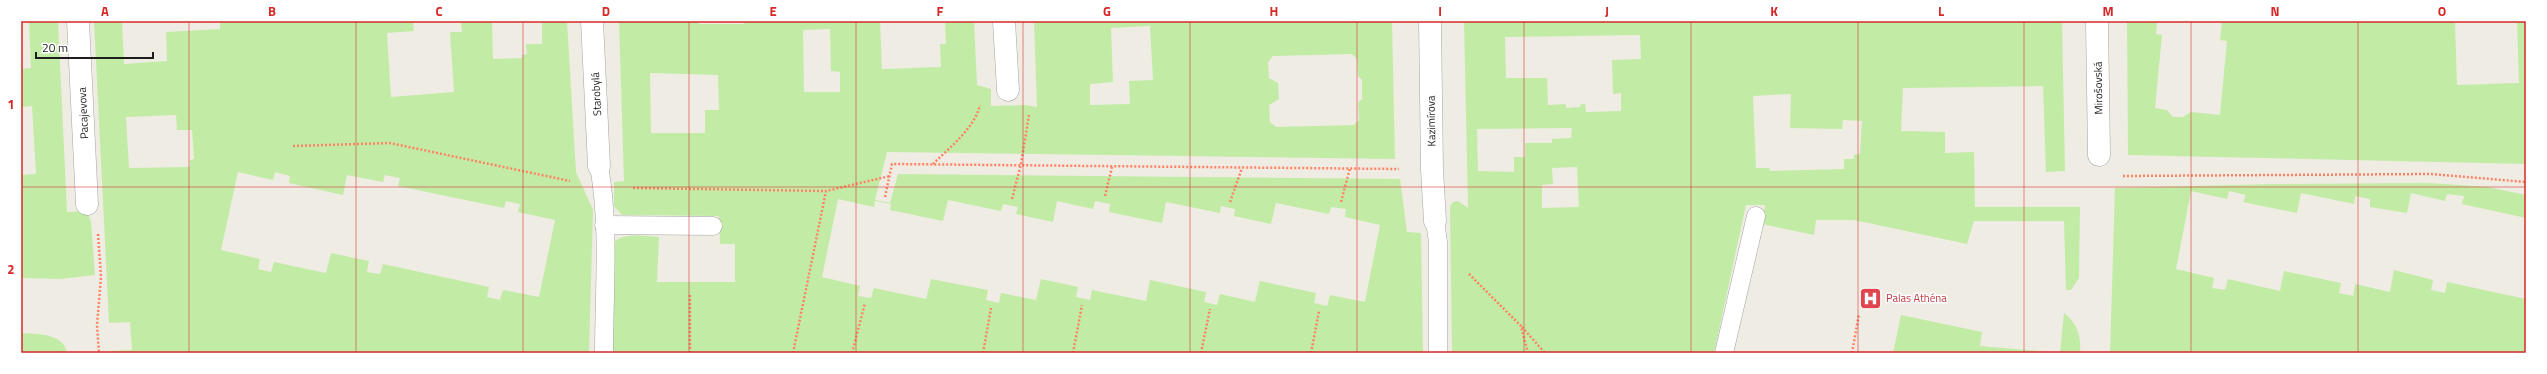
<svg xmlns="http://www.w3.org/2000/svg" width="2547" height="374" viewBox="0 0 2547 374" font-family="'Titillium Web',sans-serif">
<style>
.grass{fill:#c2eca5;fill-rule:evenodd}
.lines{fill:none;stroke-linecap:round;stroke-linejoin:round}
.lane-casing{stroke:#a4a4a4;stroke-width:19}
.street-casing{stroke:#a4a4a4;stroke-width:23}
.path{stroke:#ff8264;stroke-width:2.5;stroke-dasharray:2 2;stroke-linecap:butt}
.lane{stroke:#fff;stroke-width:18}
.street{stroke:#fff;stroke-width:22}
.grid{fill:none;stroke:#d62828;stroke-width:1;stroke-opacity:0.55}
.labels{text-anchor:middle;stroke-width:3;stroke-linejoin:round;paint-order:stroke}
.street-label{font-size:11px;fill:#1d1d1d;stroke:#fff}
.health-label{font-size:11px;fill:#be3a42;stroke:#fff;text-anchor:start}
.neatline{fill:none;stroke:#d62828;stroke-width:1.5}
.grid-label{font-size:13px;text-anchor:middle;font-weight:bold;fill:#d62828}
</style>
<rect width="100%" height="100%" fill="#efece3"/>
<g class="grass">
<polygon points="21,21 58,21 67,212 87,211 91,222 95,275 60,279 21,278 21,175 36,174 32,106 21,107 21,69 31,68 29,22"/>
<path d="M94,21H122L124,64L167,61L166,32L220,29V21H413L414,31L387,33L391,97L454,92L450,32H462L461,21H492L493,59L522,58V55L527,54L526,44H542V21H567L576,172L593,210L589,353H110V351L132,350L130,322L109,323ZM176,115L177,130H192L194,159L190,160V167L129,168L126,117ZM238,172L273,180L275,172L290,176L289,183L343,195L347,175L383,182L385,175L400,178L398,186L504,208L506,201L520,204L518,212L555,220L539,297L503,290L500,300L487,297L489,287L383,264L380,274L367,272L369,261L331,253L326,273L274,262L271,272L258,269L260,259L221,250Z"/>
<path d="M619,21H698L699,24H744V21H880L882,69L941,67L940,44H946L945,21H974L977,85L991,89V106L1024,105L1037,107L1034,21H1392L1395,159L887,152L875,200L890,203L898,174L1400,179L1407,232L1421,233L1423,353H612L615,241C628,233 643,236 659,237L657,282H735V244H720L719,216L622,215L614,206V182L624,181ZM1150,26L1153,80L1129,81L1130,104L1090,105V84L1113,82L1111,28ZM830,29L831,71L840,72V92H804L803,30ZM1352,54L1357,59L1358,76L1362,80V99L1358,103L1359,120L1354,125L1276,127L1270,122L1269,105L1279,99L1278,83L1269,78L1268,62L1273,56ZM650,73L718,75L719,110H705V133H651ZM838,199L874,207L875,201L891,204L890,210L943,221L948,200L1001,211L1003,204L1018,207L1016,214L1053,222L1057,201L1093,209L1095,201L1110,204L1109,212L1162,223L1166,202L1220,213L1221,206L1235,209L1234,216L1271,224L1276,203L1329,214L1331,207L1346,209L1345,217L1380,225L1365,302L1330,295L1327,306L1314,303L1316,293L1260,281L1255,302L1220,294L1217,305L1204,302L1206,292L1150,280L1146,301L1092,290L1090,300L1076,297L1078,287L1041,279L1036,300L1001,293L999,303L986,300L988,290L931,279L926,299L874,288L871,298L858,296L860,286L822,277Z"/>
<path d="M1464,21H2062L2065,171L2046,172L2043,86L1903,88L1901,131L1945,132V153L1974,152L1975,207H2080L2079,278L2071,290H2066L2064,221H1974L1967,244L1854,220H1816L1814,235L1762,224L1765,205H1746L1714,353H1452L1450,207L1453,202L1458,201L1468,208ZM1640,35L1641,59L1612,60L1613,94L1621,93V111L1586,112L1585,104H1581L1580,107L1566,108V104L1548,105L1547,78H1506L1505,37ZM1791,94L1790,128L1842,129L1843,120L1862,121L1860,154L1854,155V159H1844V169L1770,171L1769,168H1756L1753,96ZM1572,128L1571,138L1552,139V143H1525V157H1514V172L1478,171L1477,129ZM1577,167L1579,207L1542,208V185L1553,184L1552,168Z"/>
<polygon points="2127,21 2157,21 2156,34 2162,35 2155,108 2167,110 2173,117 2183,117 2191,112 2220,115 2227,41 2220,40 2222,21 2455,21 2457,85 2519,83 2517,21 2526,21 2526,164 2128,155"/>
<polygon points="2428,183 2488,187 2526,195 2526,218 2462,204 2464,196 2447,194 2445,201 2411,193 2407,213 2370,207 2370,199 2355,196 2354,204 2301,193 2297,213 2243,202 2246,195 2229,191 2227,199 2191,191 2176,269 2214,278 2212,288 2225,290 2228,279 2280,291 2284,271 2341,283 2339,293 2353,296 2355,284 2390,292 2394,270 2433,280 2431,290 2445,293 2447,282 2526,299 2526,353 2110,353 2115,188 2275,184"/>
<path d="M2064,313C2078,324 2081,336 2080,353H1893L1901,315L1982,332L1980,346L2060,353Z"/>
<path d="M21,333C36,334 63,333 67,352L21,353Z"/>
</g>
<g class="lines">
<defs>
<g id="lane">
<path d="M599,166C610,227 604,292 604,353"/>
<polyline points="1435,221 1438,242 1438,353"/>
<polyline points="604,225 713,226"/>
<polyline points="1724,353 1756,216"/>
</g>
<g id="street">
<polyline points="78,21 87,204"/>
<polyline points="592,21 599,166"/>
<polyline points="1004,21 1008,90"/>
<polyline points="1430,21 1432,170 1435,221"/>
<polyline points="2097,21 2099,155"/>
</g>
</defs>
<use href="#lane" class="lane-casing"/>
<use href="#street" class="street-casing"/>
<g class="path">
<polyline points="293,146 390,143 570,181"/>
<path d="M933,164C950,147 974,129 980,105"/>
<polyline points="2123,176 2431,174 2526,182"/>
<polyline points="633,188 826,191"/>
<polyline points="1105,196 1112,167"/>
<polyline points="885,197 892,164 1399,169"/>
<polyline points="1012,199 1021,164 1029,115"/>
<polyline points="1230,202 1242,168"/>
<polyline points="1341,202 1350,168"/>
<polyline points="98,234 101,277 97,325 99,353"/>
<polyline points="1469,274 1521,326 1528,353"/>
<polyline points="1522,327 1545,353"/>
<polyline points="690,353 690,295"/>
<polyline points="793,353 826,191 890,176"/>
<polyline points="852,353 865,303"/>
<polyline points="983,353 991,308"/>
<polyline points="1073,353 1082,305"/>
<polyline points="1201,353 1210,309"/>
<polyline points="1311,353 1319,311"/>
<polyline points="1852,353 1859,314"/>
</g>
<use href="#lane" class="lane"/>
<use href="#street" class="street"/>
</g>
<path class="grid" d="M189,21V353M356,21V353M523,21V353M689,21V353M856,21V353M1023,21V353M1190,21V353M1357,21V353M1524,21V353M1691,21V353M1858,21V353M2024,21V353M2191,21V353M2358,21V353M21,187H2526"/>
<defs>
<symbol id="hospital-square" viewBox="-11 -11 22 22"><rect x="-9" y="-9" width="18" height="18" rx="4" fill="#e0444e" stroke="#fff"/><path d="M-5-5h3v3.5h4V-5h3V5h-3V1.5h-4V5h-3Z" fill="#fff"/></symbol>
</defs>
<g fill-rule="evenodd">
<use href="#hospital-square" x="1858" y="286" width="25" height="25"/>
</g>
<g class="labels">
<g class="street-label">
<text transform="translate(2098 88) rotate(-91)" y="4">Mirošovská</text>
<text transform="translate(596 94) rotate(-93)" y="4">Starobylá</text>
<text transform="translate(83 113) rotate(-93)" y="4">Pacajevova</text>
<text transform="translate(1431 121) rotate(-91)" y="4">Kazimírova</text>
</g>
<g class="health-label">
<text x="1886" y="302">Palas Athéna</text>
</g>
</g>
<rect width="2547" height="374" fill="none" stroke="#ffffff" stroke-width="44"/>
<path d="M36 52v6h117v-6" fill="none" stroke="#1d1d1d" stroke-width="2"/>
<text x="42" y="52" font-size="12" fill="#1d1d1d" stroke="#ffffff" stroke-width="3" paint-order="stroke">20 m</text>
<rect x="22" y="22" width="2503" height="330" class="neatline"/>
<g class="grid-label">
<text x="105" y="16">A</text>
<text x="272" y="16">B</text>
<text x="439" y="16">C</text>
<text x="606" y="16">D</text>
<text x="773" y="16">E</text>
<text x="940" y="16">F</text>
<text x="1107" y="16">G</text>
<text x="1274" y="16">H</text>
<text x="1440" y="16">I</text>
<text x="1607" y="16">J</text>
<text x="1774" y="16">K</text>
<text x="1941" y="16">L</text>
<text x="2108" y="16">M</text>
<text x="2275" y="16">N</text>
<text x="2442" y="16">O</text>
<text x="11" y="109">1</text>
<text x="11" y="274">2</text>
</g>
</svg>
